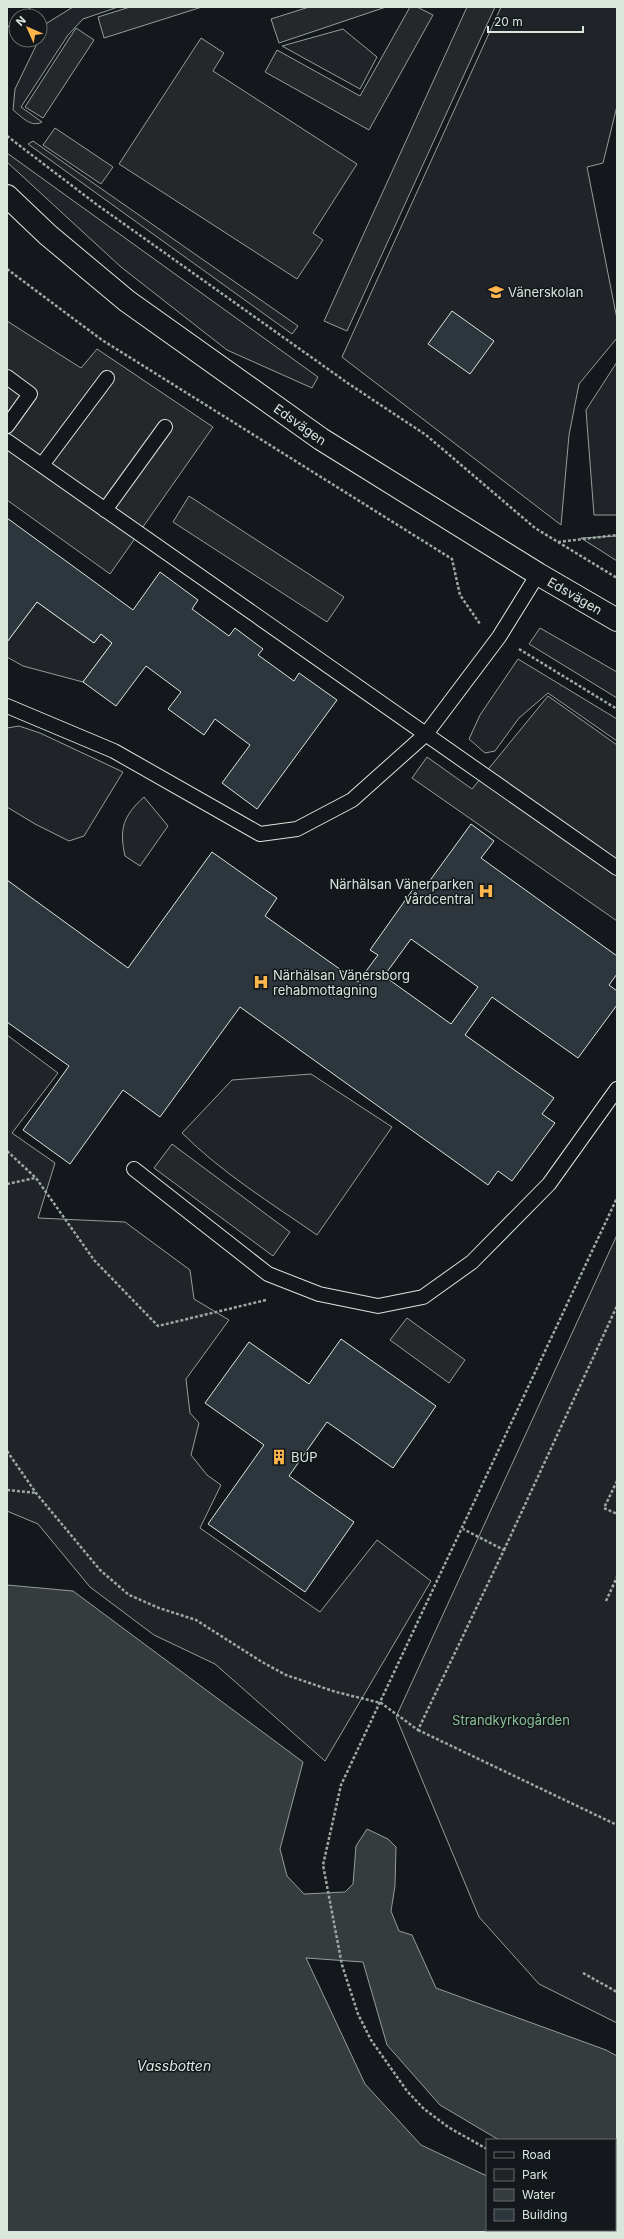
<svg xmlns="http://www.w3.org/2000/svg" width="624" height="2239" viewBox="0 0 624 2239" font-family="Inter,sans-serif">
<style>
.green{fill:#202428;stroke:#939e99}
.parking{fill:#24282b;stroke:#939e99}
.water{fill:#363b3e;stroke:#939e99}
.building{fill:#2c363c;stroke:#d8e6dc;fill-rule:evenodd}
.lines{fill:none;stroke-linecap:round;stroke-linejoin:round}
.lane-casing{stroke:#d8e6dc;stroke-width:16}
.street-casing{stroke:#d8e6dc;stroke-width:24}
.secondary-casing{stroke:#d8e6dc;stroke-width:24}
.path{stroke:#9da8a2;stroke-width:2.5;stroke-dasharray:3 2;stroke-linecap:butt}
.lane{stroke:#14181c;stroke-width:14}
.street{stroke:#14181c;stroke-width:22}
.secondary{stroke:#14181c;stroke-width:22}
.labels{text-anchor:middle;stroke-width:3;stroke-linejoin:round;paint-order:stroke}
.poi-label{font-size:13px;fill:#d8e6dc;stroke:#14181c;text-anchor:start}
.street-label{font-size:13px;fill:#d8e6dc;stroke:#14181c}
.park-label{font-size:13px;fill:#8ac095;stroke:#14181c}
.water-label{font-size:14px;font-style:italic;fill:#d8e6dc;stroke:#14181c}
</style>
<rect width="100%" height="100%" fill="#14181c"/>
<g class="green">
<path d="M73,7H118L83,19L68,35L21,107L42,122C31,128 22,117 13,110L15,89L47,23Z"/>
<polygon points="501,7 617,7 617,106 603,163 587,167 617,319 617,338 579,384 569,435 561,525 342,357"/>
<polygon points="343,29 377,57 360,89 282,46"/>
<polygon points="33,141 298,326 292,334 28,144"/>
<polygon points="7,153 318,377 312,388 227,350 121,267 7,162"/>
<polygon points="617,362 617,515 594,515 586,410"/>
<polygon points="617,536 617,561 581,538"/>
<polygon points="37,602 94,643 101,634 112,643 83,682 23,666 7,657 7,642"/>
<polygon points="540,628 617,672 617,698 529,644"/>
<polygon points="518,659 617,719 617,741 548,693 519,718 495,751 485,753 469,739 480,715"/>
<polygon points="19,726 40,733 123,772 84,836 69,841 35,824 7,807 7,728"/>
<path d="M144,797L168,826L140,866L125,856C119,829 123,816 144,797Z"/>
<polygon points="7,1035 58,1073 12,1133 55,1163 38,1218 125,1222 190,1270 194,1299 229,1320 186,1379 190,1413 199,1423 191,1455 207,1475 221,1485 200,1528 320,1612 377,1540 431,1581 325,1761 215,1664 154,1635 90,1587 38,1524 7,1511"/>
<path d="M311,1074L392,1127L317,1235C271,1203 222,1173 182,1133L232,1080Z"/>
<polygon points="617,1235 617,2023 539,1984 479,1917 396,1717"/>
</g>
<g class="parking">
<polygon points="130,7 202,7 104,38 98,17"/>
<polygon points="309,7 386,7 279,43 271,19"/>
<polygon points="410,7 417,7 433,15 369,130 265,72 277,50 360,96"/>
<polygon points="467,7 495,7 347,331 324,321"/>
<polygon points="76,28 94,40 43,118 25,107"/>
<polygon points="201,38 224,53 213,71 357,164 313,233 323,240 297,279 119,164"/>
<polygon points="55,128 113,167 101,184 43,145"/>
<polygon points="7,321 81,368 97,349 213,427 110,574 7,500"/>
<polygon points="189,496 344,597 327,622 173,522"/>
<polygon points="548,696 617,745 617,921 412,778 427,757 472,789"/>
<polygon points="172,1144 290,1232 273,1256 154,1168"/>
<polygon points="407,1318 465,1360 449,1383 390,1340"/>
</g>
<polygon class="water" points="7,1585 73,1591 303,1762 280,1849 287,1876 304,1894 345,1892 353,1884 356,1846 367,1829 388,1839 396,1847 395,1886 391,1911 399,1931 412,1935 436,1988 606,2050 617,2056 617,2186 615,2185 615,2140 499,2140 440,2105 387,2045 363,1962 306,1958 365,2084 421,2145 487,2176 487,2230 600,2230 604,2232 7,2232"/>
<g class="building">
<polygon points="452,311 494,341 470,374 428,344"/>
<polygon points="7,518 133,610 160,572 198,600 192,609 229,636 235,628 263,649 258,655 294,681 299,673 337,700 257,809 222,783 250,745 215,719 204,735 168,709 181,692 146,666 116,706 83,682 112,643 101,634 94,643 37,602 7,642"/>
<path d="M471,824L494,841L481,858L617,956V974L609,985L617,991V1005L578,1058L492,997L465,1035L554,1098L542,1114L555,1123L512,1181L498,1171L488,1185L240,1007L160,1117L123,1090L70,1164L23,1130L69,1066L7,1022V880L128,968L212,852L277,898L265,916L358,982L378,955L370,950L416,885L423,890ZM411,939L478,987L451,1024L384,976Z"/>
<polygon points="341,1339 436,1406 393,1468 327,1422 289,1476 354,1522 305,1592 208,1524 264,1445 205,1403 249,1342 309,1384"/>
</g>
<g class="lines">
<defs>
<g id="lane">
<polyline points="7,377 30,394 7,426"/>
<polyline points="7,441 617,868"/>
<polyline points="42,465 107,378"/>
<polyline points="105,510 165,427"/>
<polyline points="7,706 114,751 260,834 297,829 352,800 426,734 499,637 538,574"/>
<polyline points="134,1169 268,1274 319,1294 378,1306 423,1297 472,1262 549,1184 617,1089"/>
</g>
<polyline id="street" points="7,15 18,7"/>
<g id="secondary">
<path id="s1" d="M7,196L48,235L127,301L321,439L538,574L617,620"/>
</g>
</defs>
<use href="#lane" class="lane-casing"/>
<use href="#street" class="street-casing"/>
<use href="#secondary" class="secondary-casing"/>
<g class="path">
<polyline points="7,136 96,204 349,384 426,435 535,528 617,578"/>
<polyline points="7,269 102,340 452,559 460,595 480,624"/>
<polyline points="558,542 617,535"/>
<polyline points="519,649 617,709"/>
<polyline points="7,1151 36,1178 94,1260 158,1326 266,1300"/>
<polyline points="7,1184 35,1178"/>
<polyline points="7,1451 36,1493 100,1570 129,1595 159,1608 196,1620 262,1662 286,1675 336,1692 381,1703 418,1730 504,1550 463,1529"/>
<polyline points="617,1481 604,1508 617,1514"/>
<polyline points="7,1490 36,1493"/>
<polyline points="504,1550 617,1306"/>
<polyline points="606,1601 617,1577"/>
<polyline points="418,1730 617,1825"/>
<polyline points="583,1973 617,1992"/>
<polyline points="487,2149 448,2127 424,2109 407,2091 371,2040 358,2014 342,1965 323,1865 341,1785 617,1198"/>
<polyline points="615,2197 617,2198"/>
</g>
<use href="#lane" class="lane"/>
<use href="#street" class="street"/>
<use href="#secondary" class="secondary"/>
</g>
<defs>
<symbol id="school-bare" viewBox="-9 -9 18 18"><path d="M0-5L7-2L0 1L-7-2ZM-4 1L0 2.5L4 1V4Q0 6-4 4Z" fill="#ffb74d" stroke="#14181c" stroke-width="2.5" paint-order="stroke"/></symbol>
<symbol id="hospital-bare" viewBox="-9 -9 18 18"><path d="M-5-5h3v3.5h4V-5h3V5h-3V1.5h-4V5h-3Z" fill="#ffb74d" stroke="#14181c" stroke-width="2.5" paint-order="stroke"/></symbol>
<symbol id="building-bare" viewBox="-9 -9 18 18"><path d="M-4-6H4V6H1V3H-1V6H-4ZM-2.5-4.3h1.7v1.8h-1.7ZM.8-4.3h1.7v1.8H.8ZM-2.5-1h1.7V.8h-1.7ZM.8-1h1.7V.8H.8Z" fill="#ffb74d" stroke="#14181c" stroke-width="2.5" paint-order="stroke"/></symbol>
</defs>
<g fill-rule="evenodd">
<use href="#school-bare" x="485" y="281" width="22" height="22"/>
<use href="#hospital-bare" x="475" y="880" width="22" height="22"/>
<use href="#hospital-bare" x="250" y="971" width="22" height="22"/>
<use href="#building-bare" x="268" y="1446" width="22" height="22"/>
</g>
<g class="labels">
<g class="poi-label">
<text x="508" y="297">Vänerskolan</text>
<text x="474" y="889" text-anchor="end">Närhälsan Vänerparken<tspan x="474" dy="15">vårdcentral</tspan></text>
<text x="273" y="980">Närhälsan Vänersborg<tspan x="273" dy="15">rehabmottagning</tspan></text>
<text x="291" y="1462">BUP</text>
</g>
<g class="street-label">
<text dy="5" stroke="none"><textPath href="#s1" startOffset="372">Edsvägen</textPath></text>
<text dy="5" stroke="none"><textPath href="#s1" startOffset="696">Edsvägen</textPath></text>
</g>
<g class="park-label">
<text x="511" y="1725">Strandkyrkogården</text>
</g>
<g class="water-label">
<text x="174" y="2071">Vassbotten</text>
</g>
</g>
<rect width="624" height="2239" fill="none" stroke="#d8e6dc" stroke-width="16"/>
<rect x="486" y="2139" width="130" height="92" fill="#14181c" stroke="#626a69"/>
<rect x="494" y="2152" width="20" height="6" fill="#14181c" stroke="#626a69"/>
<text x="522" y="2159" font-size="12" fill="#d8e6dc">Road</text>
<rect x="494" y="2169" width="20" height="12" fill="#202428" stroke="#626a69"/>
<text x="522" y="2179" font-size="12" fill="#d8e6dc">Park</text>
<rect x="494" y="2189" width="20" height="12" fill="#363b3e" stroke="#626a69"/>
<text x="522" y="2199" font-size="12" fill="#d8e6dc">Water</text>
<rect x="494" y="2209" width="20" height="12" fill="#2c363c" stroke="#626a69"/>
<text x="522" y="2219" font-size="12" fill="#d8e6dc">Building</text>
<g transform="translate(28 28) rotate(315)"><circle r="19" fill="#14181c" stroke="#626a69"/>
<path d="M0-3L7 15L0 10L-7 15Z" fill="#ffb74d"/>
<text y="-6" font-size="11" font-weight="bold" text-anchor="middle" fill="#d8e6dc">N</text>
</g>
<path d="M488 26v6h95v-6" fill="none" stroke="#d8e6dc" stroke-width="2"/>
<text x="494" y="26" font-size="12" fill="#d8e6dc" stroke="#14181c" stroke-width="3" paint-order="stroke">20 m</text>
</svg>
